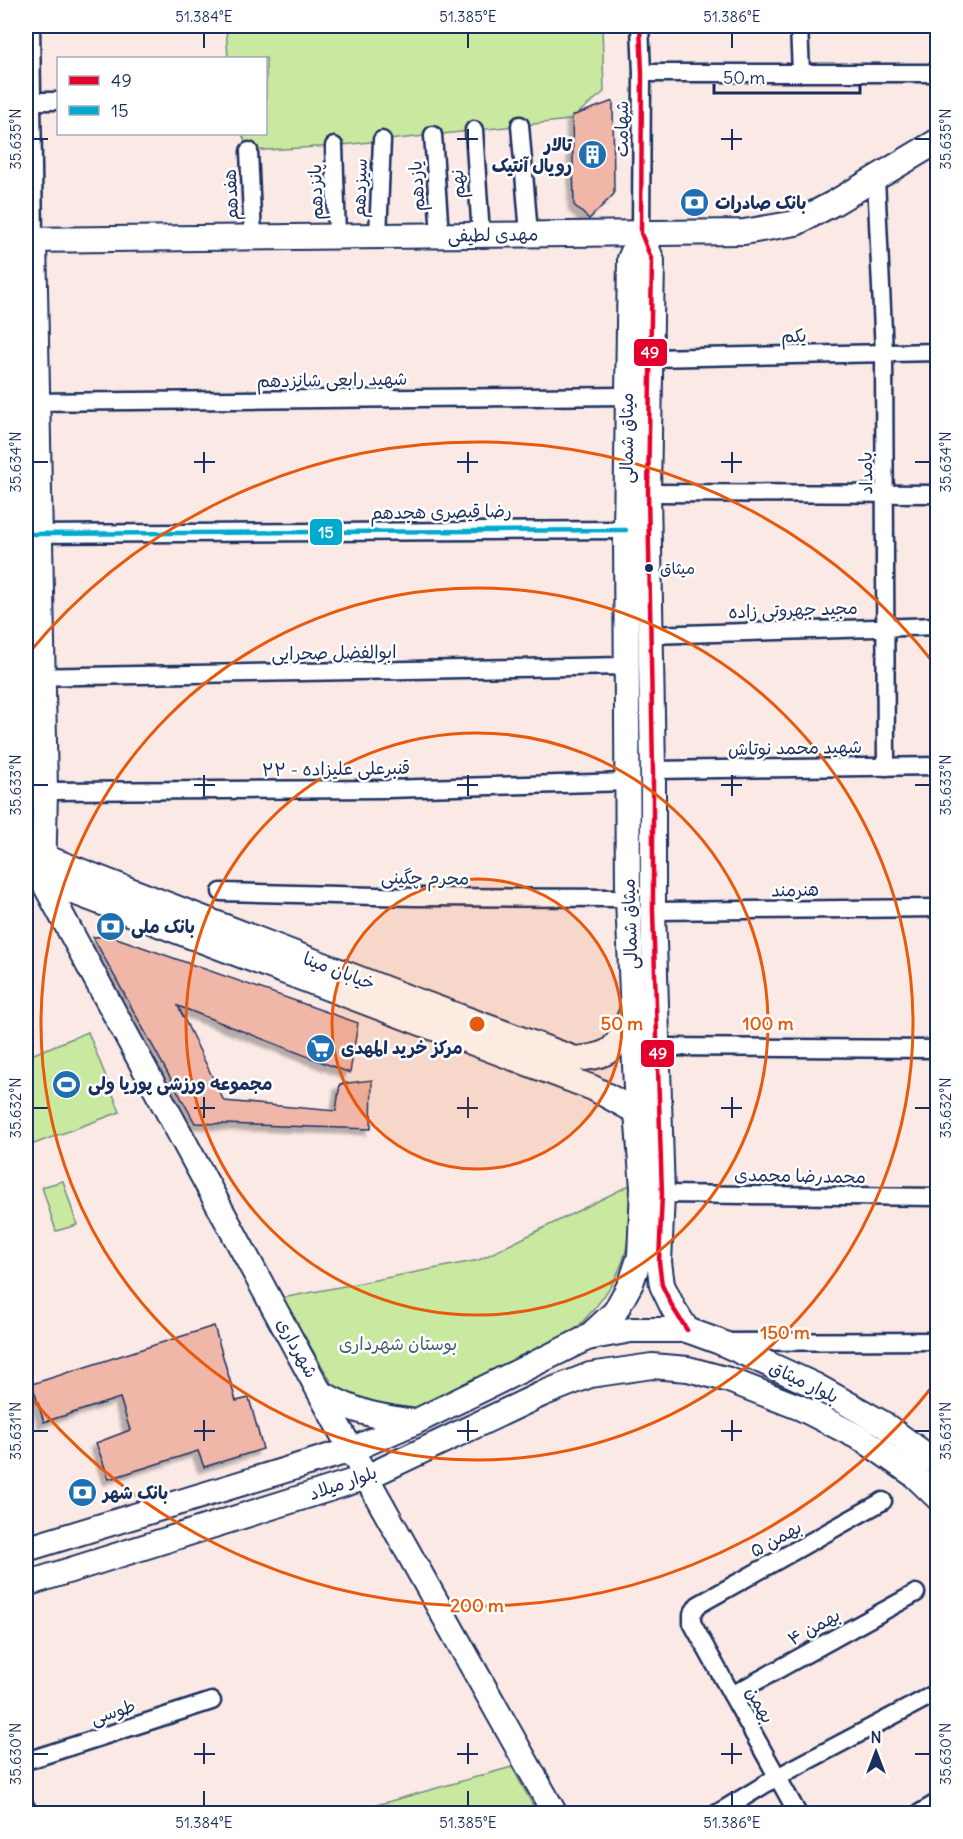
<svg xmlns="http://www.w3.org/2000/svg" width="963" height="1839" viewBox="0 0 963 1839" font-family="Delius,'Playpen Sans Arabic',sans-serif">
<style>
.green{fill:#c9e9a0;stroke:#728c7f;stroke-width:1.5}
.building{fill:#f0b7a9;stroke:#1b2f5e;stroke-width:1.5;filter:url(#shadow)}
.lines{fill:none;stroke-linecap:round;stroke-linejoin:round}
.street-casing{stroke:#1b2f5e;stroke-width:21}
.secondary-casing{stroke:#1b2f5e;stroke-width:28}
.street{stroke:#fff;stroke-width:16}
.secondary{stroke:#fff;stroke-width:24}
.bus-1-casing{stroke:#fff;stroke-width:9}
.bus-2-casing{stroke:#fff;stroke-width:9}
.bus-1{stroke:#e4002b;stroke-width:4.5}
.bus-2{stroke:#00a9ce;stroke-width:4.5}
.ticks{fill:none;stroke:#1b2f5e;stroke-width:2}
.ring{fill:none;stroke:#e8590c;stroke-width:3}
.bus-dot{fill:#1b2f5e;stroke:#fff;stroke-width:2}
.labels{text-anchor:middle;stroke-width:5;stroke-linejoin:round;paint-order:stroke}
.bus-label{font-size:16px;fill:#1b2f5e;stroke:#fff;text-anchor:start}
.street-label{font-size:18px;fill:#1b2f5e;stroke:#fff}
.poi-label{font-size:18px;font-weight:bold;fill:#1b2f5e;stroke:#fff;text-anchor:start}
.park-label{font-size:18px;fill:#465e6e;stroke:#fff}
.centre{fill:#e8590c;stroke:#fff;stroke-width:3}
.ring-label{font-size:18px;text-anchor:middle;font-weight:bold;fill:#e8590c;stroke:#fff;stroke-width:5;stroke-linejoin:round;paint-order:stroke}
.line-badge{stroke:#fff;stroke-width:2}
.badge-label{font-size:16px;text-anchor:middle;font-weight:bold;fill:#fff}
.neatline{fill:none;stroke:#1b2f5e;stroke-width:2}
.ticks-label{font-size:15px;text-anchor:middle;fill:#1b2f5e}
</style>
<defs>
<filter id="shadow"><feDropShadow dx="-5.5" dy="5.5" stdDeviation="1.5" flood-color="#0004"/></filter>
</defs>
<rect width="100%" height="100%" fill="#fae9e5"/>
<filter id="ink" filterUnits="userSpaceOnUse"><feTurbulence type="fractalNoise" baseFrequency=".0167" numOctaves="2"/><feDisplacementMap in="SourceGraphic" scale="12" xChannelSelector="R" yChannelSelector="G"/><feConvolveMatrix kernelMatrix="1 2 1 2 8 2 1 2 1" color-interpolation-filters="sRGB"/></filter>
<g filter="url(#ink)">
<g class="green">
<polygon points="226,26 602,26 604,92 569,120 334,146 249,151 242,134 266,134 266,58 228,58"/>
<polygon points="88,1032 120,1112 26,1147 26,1057"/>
<polygon points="63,1181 77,1225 56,1231 42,1187"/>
<path d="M630,1185C629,1205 630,1227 627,1246C619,1286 587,1320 558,1345L408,1412L370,1407L336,1390L282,1298L479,1260Z"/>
<polygon points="512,1767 537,1813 348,1813"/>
</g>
<g class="building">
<polygon points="613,101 614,194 589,219 574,205 572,116"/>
<polygon points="111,936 358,1023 350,1073 178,1006 224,1101 336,1111 340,1084 372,1080 371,1129 195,1123 93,937"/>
<polygon points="214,1326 236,1401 249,1398 263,1449 204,1467 198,1451 109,1479 96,1443 130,1430 120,1398 44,1422 32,1384"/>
</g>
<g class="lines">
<defs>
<g id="street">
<polyline points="31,26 34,240"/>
<polyline points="640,26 642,73 641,233"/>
<polyline points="799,26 801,73"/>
<polyline points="642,73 938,73"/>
<polyline points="31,101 58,101"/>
<polyline points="520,125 529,234"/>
<polyline points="474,130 481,235"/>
<polyline points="433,135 440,235"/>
<polyline points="334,146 337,236"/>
<polyline points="249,151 253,237"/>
<polyline points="876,178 884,353 886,767"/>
<polyline points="378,236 382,140"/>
<polyline points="651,358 938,352"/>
<polyline points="28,402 627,396"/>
<polyline points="648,493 938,494"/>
<polyline points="26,534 626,530"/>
<polyline points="650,635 938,626"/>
<polyline points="26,677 627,666"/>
<polyline points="653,770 938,766"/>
<polyline points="45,791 387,789 627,782"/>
<polyline points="221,892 415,897 628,898"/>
<polyline points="653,911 938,908"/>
<polyline points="659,1047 938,1049"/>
<polyline points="662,1194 938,1197"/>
<polyline points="728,1342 938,1341"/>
<polyline points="732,1695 916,1593"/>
<polyline points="26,1761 212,1701"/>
<polyline points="26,1807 28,1814"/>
<polyline points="716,1814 777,1777 938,1692"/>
<polyline points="798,1814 692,1623 692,1614 698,1605 883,1501"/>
<polyline points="918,1814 938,1802"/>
</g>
<g id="secondary">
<polyline points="641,233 652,261 648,493 653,770 653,911 662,1194 659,1262 662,1285 673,1308 687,1330"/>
<polyline points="26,240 744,232 796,223 834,203 938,141"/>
<polyline points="34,240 45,791 43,881 351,1450 555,1814"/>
<path d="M26,850L409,998L575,1059C614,1056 617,1048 631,1014"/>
<polyline points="26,874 593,1088 637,1112 650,1112"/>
<polyline points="587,1338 615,1312 631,1283 640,1256 643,1188 637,1112 628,898 626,530 630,259 641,233"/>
<path d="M321,1393C356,1413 376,1416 415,1422"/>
<polyline points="26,1549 351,1450 415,1422 587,1338 631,1330 687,1330 720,1342 816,1386 882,1423 938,1464"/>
<polyline points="26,1584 367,1477 542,1394 590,1375 652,1366 688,1369 729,1380 801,1408 864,1440 914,1475 938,1498"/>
</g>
</defs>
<use href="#street" class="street-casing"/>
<use href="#secondary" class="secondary-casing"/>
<use href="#street" class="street"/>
<use href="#secondary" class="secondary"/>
<defs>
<polyline id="bus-1" points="640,26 642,73 641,233 652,261 648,493 653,770 653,911 662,1194 659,1262 662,1285 673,1308 687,1330"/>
<polyline id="bus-2" points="26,534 626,530"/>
</defs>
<use href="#bus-1" class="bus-1-casing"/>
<use href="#bus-2" class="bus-2-casing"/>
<use href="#bus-1" class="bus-1"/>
<use href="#bus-2" class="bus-2"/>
</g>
</g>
<path class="ticks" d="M204,33V48M468,33V48M732,33V48M468,129V150M732,129V150M33,139H48M457,139H478M721,139H742M915,139H930M204,452V473M468,452V473M732,452V473M33,462H48M194,462H215M457,462H478M721,462H742M915,462H930M204,775V796M468,775V796M732,775V796M33,785H48M194,785H215M457,785H478M721,785H742M915,785H930M204,1097V1118M468,1097V1118M732,1097V1118M33,1108H48M194,1108H215M457,1108H478M721,1108H742M915,1108H930M204,1420V1441M468,1420V1441M732,1420V1441M33,1431H48M194,1431H215M457,1431H478M721,1431H742M915,1431H930M204,1743V1764M468,1743V1764M732,1743V1764M33,1754H48M194,1754H215M457,1754H478M721,1754H742M915,1754H930M204,1791V1806M468,1791V1806M732,1791V1806"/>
<circle cx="477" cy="1024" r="145" fill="#e8590c" fill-opacity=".12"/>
<g class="ring">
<circle cx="477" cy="1024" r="145"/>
<circle cx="477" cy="1024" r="291"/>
<circle cx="477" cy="1024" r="436"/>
<path d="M936 1382A582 582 0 0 1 28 1394M28 654A582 582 0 0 1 936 666"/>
</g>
<defs>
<symbol id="building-disc" viewBox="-11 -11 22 22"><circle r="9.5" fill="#1f6fb2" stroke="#fff"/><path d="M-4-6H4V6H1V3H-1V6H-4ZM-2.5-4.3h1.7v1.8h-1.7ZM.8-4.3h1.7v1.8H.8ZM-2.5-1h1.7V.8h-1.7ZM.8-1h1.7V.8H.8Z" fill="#fff"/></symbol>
<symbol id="bank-disc" viewBox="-11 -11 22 22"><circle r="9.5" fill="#1f6fb2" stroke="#fff"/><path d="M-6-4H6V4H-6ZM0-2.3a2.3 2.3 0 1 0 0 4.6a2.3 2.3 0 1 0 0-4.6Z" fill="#fff"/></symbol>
<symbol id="supermarket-disc" viewBox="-11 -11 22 22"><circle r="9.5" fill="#1f6fb2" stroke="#fff"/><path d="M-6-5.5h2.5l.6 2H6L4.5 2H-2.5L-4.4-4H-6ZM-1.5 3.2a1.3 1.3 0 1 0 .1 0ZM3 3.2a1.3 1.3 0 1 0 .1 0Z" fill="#fff"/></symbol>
<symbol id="stadium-disc" viewBox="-11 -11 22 22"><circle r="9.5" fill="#1f6fb2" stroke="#fff"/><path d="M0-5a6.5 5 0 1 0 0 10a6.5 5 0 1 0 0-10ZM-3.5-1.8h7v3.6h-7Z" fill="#fff"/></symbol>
</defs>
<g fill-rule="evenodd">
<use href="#building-disc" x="576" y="138" width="33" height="33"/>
<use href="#bank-disc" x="678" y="186" width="33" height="33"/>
<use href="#bank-disc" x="94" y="910" width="33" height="33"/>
<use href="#supermarket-disc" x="304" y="1032" width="33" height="33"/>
<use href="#stadium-disc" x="50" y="1068" width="33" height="33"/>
<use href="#bank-disc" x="66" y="1476" width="33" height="33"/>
</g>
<circle class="bus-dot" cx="649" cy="568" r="5"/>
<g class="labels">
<g class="bus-label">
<text x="660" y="574">میثاق</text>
</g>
<g class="street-label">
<text transform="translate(622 129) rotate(-90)" y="6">شهامت</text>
<text transform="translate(458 184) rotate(-94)" y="6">نهم</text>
<text transform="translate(417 186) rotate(-94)" y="6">یازدهم</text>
<text transform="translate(360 188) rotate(-88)" y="6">سیزدهم</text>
<text transform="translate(316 192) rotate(-92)" y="6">پانزدهم</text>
<text transform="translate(231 195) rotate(-93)" y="6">هفدهم</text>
<text transform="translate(493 235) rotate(-1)" y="6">مهدی لطیفی</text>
<text transform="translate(794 336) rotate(-1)" y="6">یکم</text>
<text transform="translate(332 380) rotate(-1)" y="6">شهید رابعی شانزدهم</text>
<text transform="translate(627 438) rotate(-90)" y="6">میثاق شمالی</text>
<text transform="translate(866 473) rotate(-91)" y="6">بامداد</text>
<text transform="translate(441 512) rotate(-1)" y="6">رضا قیصری هجدهم</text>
<text transform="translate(793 610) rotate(-2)" y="6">مجید جهروتی زاده</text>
<text transform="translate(334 653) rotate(-1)" y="6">ابوالفضل صحرایی</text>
<text transform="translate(795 748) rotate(-1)" y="6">شهید محمد نوتاش</text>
<text transform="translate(336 769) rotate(-1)" y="6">قنبرعلی علیزاده - ۲۲</text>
<text transform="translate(425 878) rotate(1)" y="6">محرم چگینی</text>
<text transform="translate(795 890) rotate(-1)" y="6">هنرمند</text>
<text transform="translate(630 924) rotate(-92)" y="6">میثاق شمالی</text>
<text transform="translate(339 971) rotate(21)" y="6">خیابان مینا</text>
<text transform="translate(800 1176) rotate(1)" y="6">محمدرضا محمدی</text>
<text transform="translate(297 1348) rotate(61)" y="6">شهرداری</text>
<text transform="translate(804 1382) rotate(26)" y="6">بلوار میثاق</text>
<text transform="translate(343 1483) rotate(-19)" y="6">بلوار میلاد</text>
<text transform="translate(776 1539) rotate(-29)" y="6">بهمن ۵</text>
<text transform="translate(814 1627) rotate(-29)" y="6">بهمن ۴</text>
<text transform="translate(760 1705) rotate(61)" y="6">بهمن</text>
<text transform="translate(113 1712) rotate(-18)" y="6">طوسی</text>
</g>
<g class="poi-label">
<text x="572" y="151" text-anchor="end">تالار<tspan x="572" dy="21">رویال آنتیک</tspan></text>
<text x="715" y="209">بانک صادرات</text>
<text x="131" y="933">بانک ملی</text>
<text x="341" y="1054">مرکز خرید المهدی</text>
<text x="88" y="1090">مجموعه ورزشی پوریا ولی</text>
<text x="103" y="1499">بانک شهر</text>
</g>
<g class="park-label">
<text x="398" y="1350">بوستان شهرداری</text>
</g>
</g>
<circle cx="477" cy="1024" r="9" class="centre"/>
<g class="ring-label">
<text x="622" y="1030">50 m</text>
<text x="768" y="1030">100 m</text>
<text x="785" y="1339">150 m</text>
<text x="477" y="1612">200 m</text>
</g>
<g class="line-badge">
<rect x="633" y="338" width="35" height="29" rx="6" fill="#e4002b"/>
<rect x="309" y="518" width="34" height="28" rx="6" fill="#00a9ce"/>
<rect x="640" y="1039" width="35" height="29" rx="6" fill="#e4002b"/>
</g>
<g class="badge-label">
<text x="650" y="358">49</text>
<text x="326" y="538">15</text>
<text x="658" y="1059">49</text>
</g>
<rect width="963" height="1839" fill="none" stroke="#fff" stroke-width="66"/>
<rect x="57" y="57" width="210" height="78" fill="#ffffff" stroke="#a4acbf" stroke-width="1.5"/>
<rect x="69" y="76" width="30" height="9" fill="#e4002b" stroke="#a4acbf" stroke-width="1.5"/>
<text x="111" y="87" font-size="18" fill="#1b2f5e">49</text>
<rect x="69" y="106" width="30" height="9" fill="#00a9ce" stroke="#a4acbf" stroke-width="1.5"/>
<text x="111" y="117" font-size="18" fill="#1b2f5e">15</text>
<g transform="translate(876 1752)" stroke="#ffffff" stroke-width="4.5" paint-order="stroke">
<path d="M0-4.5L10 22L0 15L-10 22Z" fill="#1b2f5e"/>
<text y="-9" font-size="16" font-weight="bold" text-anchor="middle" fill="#1b2f5e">N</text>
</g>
<path d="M714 84v9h146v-9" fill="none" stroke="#1b2f5e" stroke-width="3"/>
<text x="723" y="84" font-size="18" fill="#1b2f5e" stroke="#ffffff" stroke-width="4.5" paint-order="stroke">50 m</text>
<rect x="33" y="33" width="897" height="1773" class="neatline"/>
<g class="ticks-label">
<text x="204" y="22">51.384°E</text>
<text x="468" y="22">51.385°E</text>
<text x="732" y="22">51.386°E</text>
<text transform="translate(16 139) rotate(-90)" y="5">35.635°N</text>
<text transform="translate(946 139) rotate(-90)" y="5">35.635°N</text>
<text transform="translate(16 462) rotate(-90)" y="5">35.634°N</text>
<text transform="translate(946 462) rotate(-90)" y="5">35.634°N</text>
<text transform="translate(16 785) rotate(-90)" y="5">35.633°N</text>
<text transform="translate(946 785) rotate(-90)" y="5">35.633°N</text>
<text transform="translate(16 1108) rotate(-90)" y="5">35.632°N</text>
<text transform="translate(946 1108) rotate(-90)" y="5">35.632°N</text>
<text transform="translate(16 1431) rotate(-90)" y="5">35.631°N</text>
<text transform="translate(946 1431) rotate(-90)" y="5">35.631°N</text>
<text transform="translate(16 1754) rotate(-90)" y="5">35.630°N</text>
<text transform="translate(946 1754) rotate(-90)" y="5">35.630°N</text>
<text x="204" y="1828">51.384°E</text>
<text x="468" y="1828">51.385°E</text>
<text x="732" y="1828">51.386°E</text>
</g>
</svg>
